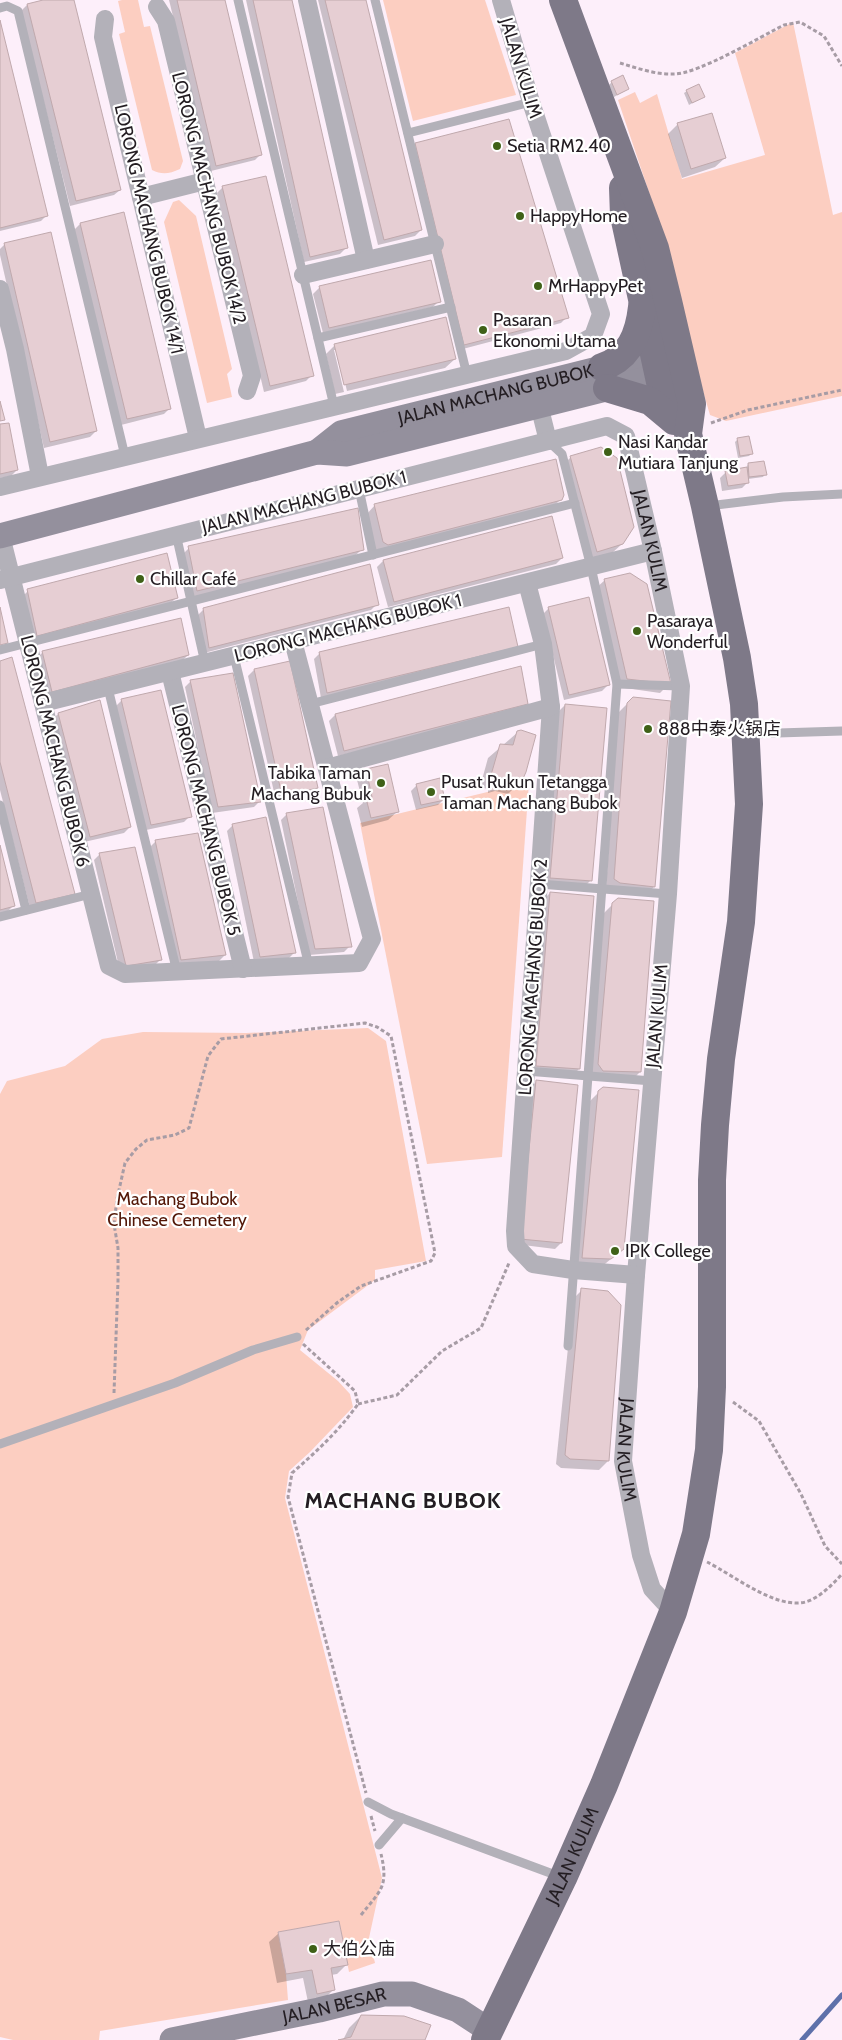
<svg xmlns="http://www.w3.org/2000/svg" width="842" height="2040" viewBox="0 0 842 2040" font-family="Cabin,'Noto Sans SC',sans-serif">
<style>
.green{fill:#fccec1}
.shadow{fill:#0003}
.lines{fill:none;stroke-linecap:round;stroke-linejoin:round}
.stream{stroke:#5e70aa;stroke-width:5}
.building{fill:#e6ced3;stroke:#c0a9ad}
.path{stroke:#a79ca5;stroke-width:3;stroke-dasharray:4 2.5;stroke-linecap:butt}
.service{stroke:#b3b1b9;stroke-width:9}
.minor{stroke:#b3b1b9;stroke-width:18}
.secondary{stroke:#94909d;stroke-width:25}
.primary{stroke:#7e7988;stroke-width:28}
.poi-dot{fill:#3f6117;stroke:#fff;stroke-width:2}
.labels{text-anchor:middle;stroke-width:4.5;stroke-linejoin:round;paint-order:stroke}
.street-label{font-size:18px;fill:#231d22;stroke:#fff}
.poi-label{font-size:18px;fill:#231d22;stroke:#fff;text-anchor:start}
.park-label{font-size:18px;fill:#521606;stroke:#fff}
.district-label{font-size:22px;font-weight:bold;letter-spacing:1px;fill:#231d22;stroke:#fff}
</style>
<rect width="100%" height="100%" fill="#fdeffa"/>
<g class="green">
<path d="M122,0H138L144,27L150,26L183,161L180,169C169,174 162,175 152,170L119,34L125,32L118,1Z"/>
<polygon points="383,0 485,0 516,95 413,121"/>
<polygon points="793,22 833,215 842,212 842,396 726,421 710,415 681,316 664,237 618,100 635,92 640,103 657,94 682,179 765,155 735,53"/>
<polygon points="179,200 196,216 232,369 227,374 232,397 207,403 164,222 173,202"/>
<polygon points="529,782 502,1157 427,1164 360,823"/>
<polygon points="368,1028 386,1041 426,1261 375,1270 375,1280 308,1330 300,1350 338,1381 350,1394 353,1407 310,1452 289,1471 285,1498 382,1878 369,1938 375,1963 349,1972 339,1921 278,1932 286,1974 288,2000 100,2031 99,2040 13,2040 0,2037 0,1094 7,1081 65,1066 102,1039 143,1032 246,1033"/>
</g>
<g class="shadow">
<polygon points="48,0 73,0 120,190 114,195 70,206 21,11 27,5"/>
<polygon points="169,0 224,0 261,154 255,160 211,171"/>
<polygon points="246,0 291,0 346,248 340,254 304,262"/>
<polygon points="318,0 365,0 421,230 415,236 378,245"/>
<polygon points="0,25 47,215 41,221 0,231"/>
<polygon points="612,82 628,89 614,97 609,85"/>
<polygon points="687,91 703,97 689,105 684,93"/>
<polygon points="678,124 725,158 715,167 682,178 668,134"/>
<polygon points="416,144 567,317 561,323 459,350 410,150"/>
<polygon points="223,187 312,375 306,381 264,392 217,193"/>
<polygon points="123,214 170,408 164,414 121,425 74,230 80,224"/>
<polygon points="5,244 96,431 90,437 44,448 0,255 0,249"/>
<polygon points="430,261 439,301 433,307 323,333 313,294 319,288"/>
<polygon points="335,345 455,359 445,368 347,391 337,350 334,350 344,392 335,394 326,354"/>
<polygon points="0,426 17,470 11,476 0,478"/>
<polygon points="737,440 751,454 749,456 738,458 735,442"/>
<polygon points="571,457 622,544 612,553 588,560 562,466"/>
<polygon points="748,464 765,474 763,477 748,479 748,482 742,488 722,491 720,478 726,472 746,469"/>
<polygon points="561,499 551,509 374,551 366,515 375,505"/>
<polygon points="189,548 362,549 353,558 188,599 180,557"/>
<polygon points="562,558 556,564 388,607 377,567 383,561"/>
<polygon points="605,580 669,684 660,693 618,687 595,589"/>
<polygon points="28,591 176,598 167,607 28,645 19,600"/>
<polygon points="377,604 371,610 204,653 197,616 203,610"/>
<polygon points="549,608 608,685 602,691 564,700 543,614"/>
<polygon points="517,647 321,698 314,659 320,653"/>
<polygon points="43,652 188,655 182,661 46,697 37,658"/>
<polygon points="0,662 73,893 30,908 0,790"/>
<polygon points="254,670 317,788 311,793 276,801 248,676"/>
<polygon points="191,681 260,801 254,807 212,813 185,687"/>
<polygon points="122,700 190,816 184,822 146,830 116,706"/>
<polygon points="99,702 130,827 124,833 84,842 52,720 58,714"/>
<polygon points="628,703 654,887 644,896 606,888 618,713"/>
<polygon points="527,704 521,710 338,756 329,721 335,715"/>
<polygon points="565,705 590,881 584,887 544,883 559,711"/>
<polygon points="518,732 520,782 508,794 495,791 488,793 488,789 480,787 488,758"/>
<polygon points="366,771 398,811 388,820 362,827 357,808 363,803 357,780"/>
<polygon points="417,785 444,799 438,805 416,810 411,791"/>
<polygon points="287,814 350,946 344,952 309,955 281,820"/>
<polygon points="233,825 294,953 288,959 254,962 227,831"/>
<polygon points="156,841 225,955 219,961 175,966 150,847"/>
<polygon points="0,850 14,905 8,911 0,914"/>
<polygon points="100,854 160,960 154,966 120,971 94,860"/>
<polygon points="550,893 579,1069 573,1075 530,1071 544,899"/>
<polygon points="613,904 640,1072 631,1081 590,1074 603,914"/>
<polygon points="536,1082 561,1243 555,1249 515,1244 530,1088"/>
<polygon points="599,1092 623,1249 600,1268 574,1267 589,1102"/>
<polygon points="582,1290 608,1461 599,1470 561,1468 556,1464 573,1299"/>
<polygon points="279,1933 346,1965 337,1974 331,1975 333,1990 324,1999 308,2002 303,1978 277,1983 269,1942"/>
<polygon points="361,2016 424,2040 343,2040 349,2028"/>
</g>
<g class="lines">
<polyline class="stream" points="802,2040 842,1995"/>
</g>
<g class="building">
<polygon points="43,0 74,0 121,190 76,201 27,4"/>
<polygon points="177,0 225,0 262,155 216,166"/>
<polygon points="253,0 292,0 348,248 310,257"/>
<polygon points="325,0 366,0 422,230 384,240"/>
<polygon points="0,20 48,216 0,228"/>
<polygon points="623,75 629,89 617,95 611,81"/>
<polygon points="699,84 705,97 692,103 686,90"/>
<polygon points="712,113 726,158 691,169 677,123"/>
<polygon points="509,119 569,318 464,345 415,143"/>
<polygon points="266,176 314,376 270,386 222,186"/>
<polygon points="124,212 171,409 127,419 80,223"/>
<polygon points="51,232 97,431 50,442 4,243"/>
<polygon points="431,260 441,302 329,328 319,286"/>
<polygon points="446,317 456,359 344,385 334,344"/>
<polygon points="0,401 5,420 0,421"/>
<polygon points="9,423 18,470 0,474 0,424"/>
<polygon points="749,436 753,454 740,456 737,438"/>
<polygon points="601,447 617,458 634,527 623,544 597,552 570,456"/>
<polygon points="556,459 564,495 562,500 388,545 383,542 374,504"/>
<polygon points="764,461 767,475 749,477 748,463"/>
<polygon points="747,467 749,483 728,486 725,471"/>
<polygon points="358,508 364,550 197,591 188,546"/>
<polygon points="552,516 563,558 394,602 383,560"/>
<polygon points="167,553 178,598 37,636 27,589"/>
<polygon points="370,564 379,605 209,648 203,608"/>
<polygon points="630,573 647,584 671,684 627,679 604,579"/>
<polygon points="589,597 610,685 569,695 548,607"/>
<polygon points="0,607 8,643 0,645"/>
<polygon points="509,607 518,647 327,693 319,652"/>
<polygon points="181,618 189,655 52,692 42,651"/>
<polygon points="12,657 75,894 36,903 0,762 0,661"/>
<polygon points="290,661 318,788 282,796 254,669"/>
<polygon points="521,666 528,704 344,751 335,714"/>
<polygon points="233,673 261,802 218,807 190,680"/>
<polygon points="161,690 192,817 151,825 121,699"/>
<polygon points="633,697 671,701 655,887 620,883 614,879 627,703"/>
<polygon points="100,700 131,827 90,837 58,713"/>
<polygon points="565,704 607,708 592,881 550,878"/>
<polygon points="521,730 536,735 526,772 521,783 491,775 500,744 513,745 517,731"/>
<polygon points="388,764 399,812 371,818 366,798 372,797 366,769"/>
<polygon points="440,778 445,800 421,805 416,784"/>
<polygon points="499,778 501,788 491,791 489,780"/>
<polygon points="323,807 352,947 315,949 286,813"/>
<polygon points="266,817 296,953 260,957 232,824"/>
<polygon points="198,833 226,955 181,960 155,840"/>
<polygon points="0,845 15,906 0,910"/>
<polygon points="135,847 162,960 126,966 99,853"/>
<polygon points="550,892 594,896 580,1069 536,1066"/>
<polygon points="618,898 654,901 641,1072 603,1071 598,1064 612,903"/>
<polygon points="536,1080 578,1085 562,1243 520,1239"/>
<polygon points="603,1087 639,1090 624,1249 611,1259 582,1258 598,1091"/>
<polygon points="581,1288 608,1291 621,1305 609,1461 570,1459 565,1455"/>
<polygon points="339,1921 348,1965 331,1968 335,1990 317,1994 312,1970 286,1974 278,1932"/>
<polygon points="361,2015 404,2016 431,2025 425,2040 338,2040 351,2037"/>
</g>
<g class="lines">
<g class="path">
<path d="M620,63C637,68 656,75 674,74C698,74 760,37 784,25L800,22L824,36L842,66"/>
<polyline points="711,423 748,410 842,390"/>
<path d="M303,1344L355,1391L358,1404C339,1431 316,1452 292,1473L288,1497L366,1793"/>
<polyline points="114,1393 118,1281 118,1248 114,1224 117,1199 125,1163 136,1149 147,1140 175,1135 189,1128 208,1056 221,1039 365,1023 377,1027 391,1036 435,1253 431,1261 361,1286 338,1302 305,1331"/>
<polyline points="733,1402 759,1421 801,1494 825,1546 842,1564"/>
<polyline points="358,1404 397,1395 442,1351 481,1328 509,1263"/>
<path d="M707,1562C734,1575 783,1616 813,1599C824,1593 833,1584 842,1574"/>
<polyline points="371,1816 375,1831"/>
<path d="M361,1915C380,1891 389,1887 381,1854"/>
</g>
<g class="service">
<polyline points="238,0 334,406"/>
<polyline points="375,0 467,375"/>
<polyline points="0,8 7,6 18,11 125,456"/>
<polyline points="408,133 531,102"/>
<polyline points="318,338 451,307"/>
<polyline points="548,441 562,454 591,567 617,684 568,1346"/>
<polyline points="359,489 373,555"/>
<polyline points="708,506 783,497 842,494"/>
<polyline points="176,534 205,663"/>
<polyline points="0,650 575,503"/>
<polyline points="234,656 309,966"/>
<polyline points="617,684 681,686"/>
<polyline points="108,688 177,972"/>
<polyline points="310,704 543,644"/>
<polyline points="749,734 842,731"/>
<polyline points="0,805 26,910"/>
<polyline points="539,884 668,894"/>
<polyline points="0,917 91,894"/>
<polyline points="526,1071 652,1081"/>
<polyline points="0,1444 175,1383 253,1350 297,1337"/>
<polyline points="368,1802 391,1814 561,1877"/>
<polyline points="379,1845 402,1818"/>
</g>
<g class="minor">
<polyline points="307,0 366,260"/>
<polyline points="157,7 166,21 252,376 247,391"/>
<polyline points="105,19 103,37 198,438"/>
<polyline points="141,197 205,181"/>
<polyline points="303,275 435,244"/>
<polyline points="0,289 15,349 40,476"/>
<polyline points="539,405 548,441"/>
<polyline points="0,487 566,351 593,336 601,314 531,102 501,0"/>
<polyline points="1,536 109,966 125,974 359,963 372,939 293,641"/>
<path id="s1" d="M0,580L607,426L626,436L653,551L681,686L668,894L636,1275L623,1461L641,1555L652,1589L673,1612"/>
<polyline points="527,583 543,644 551,707 515,1231 516,1246 533,1264 573,1270 636,1275"/>
<polyline points="170,672 243,969"/>
<polyline points="43,703 653,551"/>
<polyline points="327,768 551,707"/>
</g>
<g class="secondary">
<path id="s2" d="M317,452L341,433L674,350"/>
<polyline points="0,536 317,452 347,454 678,371"/>
<path id="s3" d="M172,2040L319,2010L383,1994H412L458,2010L490,2031"/>
</g>
<g class="primary">
<polyline points="623,188 624,216 667,414"/>
<path d="M602,367C630,358 639,334 642,307"/>
<polyline points="607,388 650,401 674,421"/>
<path id="s4" d="M485,2040L563,1878L604,1785L673,1612L696,1534L709,1450L712,1387V1180L715,1125L721,1059L741,922L749,804L744,704L737,658L705,506L688,434L692,404L668,301L655,248L563,0"/>
</g>
</g>
<g class="poi-dot">
<circle cx="497" cy="146" r="5"/>
<circle cx="520" cy="216" r="5"/>
<circle cx="538" cy="286" r="5"/>
<circle cx="483" cy="330" r="5"/>
<circle cx="608" cy="452" r="5"/>
<circle cx="140" cy="579" r="5"/>
<circle cx="637" cy="631" r="5"/>
<circle cx="648" cy="729" r="5"/>
<circle cx="381" cy="783" r="5"/>
<circle cx="431" cy="792" r="5"/>
<circle cx="615" cy="1251" r="5"/>
<circle cx="313" cy="1949" r="5"/>
</g>
<g class="labels">
<g class="street-label">
<text transform="translate(521 68) rotate(73)" y="6">JALAN KULIM</text>
<text transform="translate(209 198) rotate(76)" y="6">LORONG MACHANG BUBOK 14/2</text>
<text transform="translate(149 229) rotate(77)" y="6">LORONG MACHANG BUBOK 14/1</text>
<text dy="6" stroke="none"><textPath href="#s2" startOffset="190">JALAN MACHANG BUBOK</textPath></text>
<text transform="translate(304 502) rotate(-14)" y="6">JALAN MACHANG BUBOK 1</text>
<text dy="6" stroke="none"><textPath href="#s1" startOffset="755">JALAN KULIM</textPath></text>
<text transform="translate(348 628) rotate(-14)" y="6">LORONG MACHANG BUBOK 1</text>
<text transform="translate(55 751) rotate(76)" y="6">LORONG MACHANG BUBOK 6</text>
<text transform="translate(206 820) rotate(76)" y="6">LORONG MACHANG BUBOK 5</text>
<text transform="translate(533 977) rotate(-86)" y="6">LORONG MACHANG BUBOK 2</text>
<text transform="translate(657 1016) rotate(-85)" y="6">JALAN KULIM</text>
<text dy="6" stroke="none"><textPath href="#s1" startOffset="1670">JALAN KULIM</textPath></text>
<text dy="6" stroke="none"><textPath href="#s4" startOffset="204">JALAN KULIM</textPath></text>
<text dy="6" stroke="none"><textPath href="#s3" startOffset="166">JALAN BESAR</textPath></text>
</g>
<g class="poi-label">
<text x="507" y="152">Setia RM2.40</text>
<text x="530" y="222">HappyHome</text>
<text x="548" y="292">MrHappyPet</text>
<text x="493" y="326">Pasaran<tspan x="493" dy="21">Ekonomi Utama</tspan></text>
<text x="618" y="448">Nasi Kandar<tspan x="618" dy="21">Mutiara Tanjung</tspan></text>
<text x="150" y="585">Chillar Café</text>
<text x="647" y="627">Pasaraya<tspan x="647" dy="21">Wonderful</tspan></text>
<text x="658" y="735">888中泰火锅店</text>
<text x="371" y="779" text-anchor="end">Tabika Taman<tspan x="371" dy="21">Machang Bubuk</tspan></text>
<text x="441" y="788">Pusat Rukun Tetangga<tspan x="441" dy="21">Taman Machang Bubok</tspan></text>
<text x="625" y="1257">IPK College</text>
<text x="323" y="1955">大伯公庙</text>
</g>
<g class="park-label">
<text x="177" y="1205">Machang Bubok<tspan x="177" dy="21">Chinese Cemetery</tspan></text>
</g>
<g class="district-label">
<text x="403" y="1508">MACHANG BUBOK</text>
</g>
</g>
</svg>
